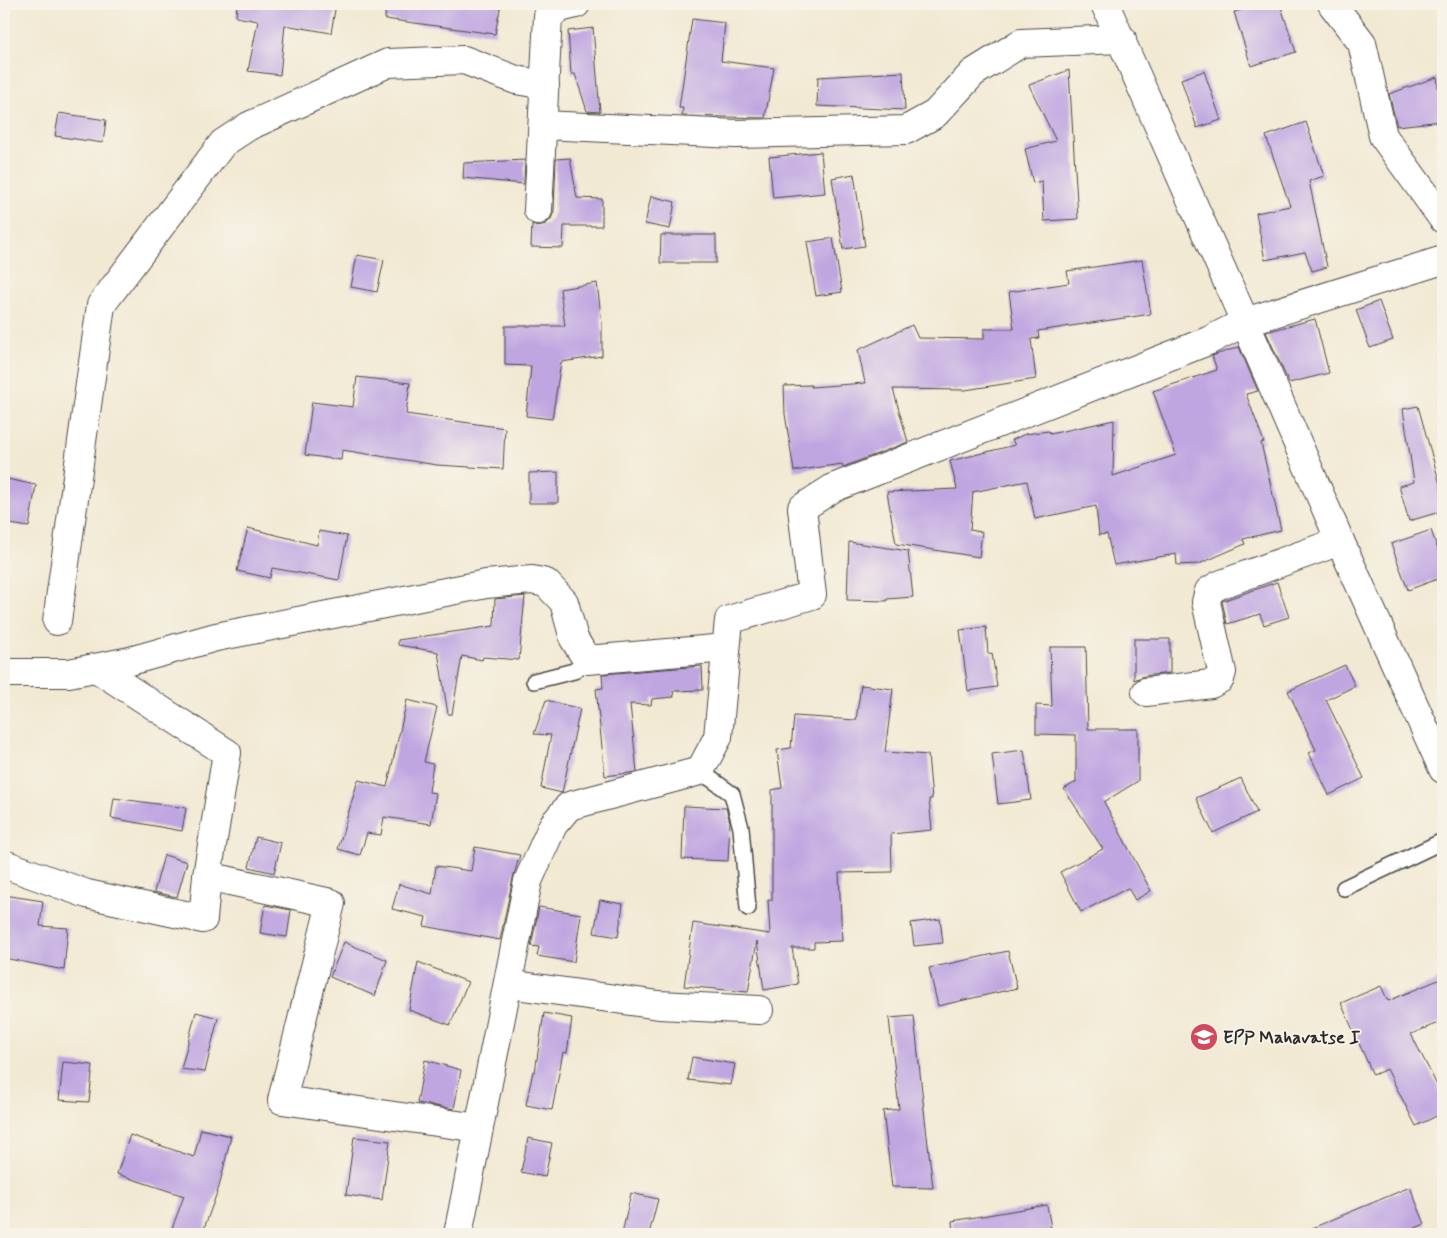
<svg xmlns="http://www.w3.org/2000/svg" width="1447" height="1238" viewBox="0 0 1447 1238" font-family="Mynerve,sans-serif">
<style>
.building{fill:#c0a6e1}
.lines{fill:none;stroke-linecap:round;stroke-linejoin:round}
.lane-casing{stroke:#494844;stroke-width:18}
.street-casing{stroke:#494844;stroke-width:30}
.secondary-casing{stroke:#494844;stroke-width:30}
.lane{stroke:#fff;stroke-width:15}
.street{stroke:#fff;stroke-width:28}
.secondary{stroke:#fff;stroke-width:28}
.labels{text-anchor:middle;stroke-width:4;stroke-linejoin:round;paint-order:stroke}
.poi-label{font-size:18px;font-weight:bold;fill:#2b2b2b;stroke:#f7f3e8;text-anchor:start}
</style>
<rect width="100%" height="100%" fill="#f7f3e8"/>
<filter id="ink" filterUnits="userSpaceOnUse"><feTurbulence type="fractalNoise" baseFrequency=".02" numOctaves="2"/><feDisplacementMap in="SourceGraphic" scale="10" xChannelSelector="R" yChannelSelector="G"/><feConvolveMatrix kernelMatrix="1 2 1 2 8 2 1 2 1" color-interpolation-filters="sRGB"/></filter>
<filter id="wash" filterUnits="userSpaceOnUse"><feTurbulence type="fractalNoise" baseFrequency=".0096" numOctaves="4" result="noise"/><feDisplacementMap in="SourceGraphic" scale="20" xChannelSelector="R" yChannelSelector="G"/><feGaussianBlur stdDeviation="1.12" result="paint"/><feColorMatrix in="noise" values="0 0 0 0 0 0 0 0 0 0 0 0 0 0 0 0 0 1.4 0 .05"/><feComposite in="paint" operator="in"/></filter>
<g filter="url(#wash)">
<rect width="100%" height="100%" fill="#f2e9d3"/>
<g id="blocks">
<g class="building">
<polygon points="237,4 336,4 331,33 285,25 280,75 248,71 258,21 236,17"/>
<polygon points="386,4 501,4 495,34 385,19"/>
<polygon points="1262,4 1280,4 1296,52 1251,66 1234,12"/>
<polygon points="692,19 725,23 721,61 774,68 765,118 682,116 683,108 679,108"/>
<polygon points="593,28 600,112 587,111 575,74 571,74 568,31"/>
<polygon points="1069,70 1078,219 1044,221 1042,181 1033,183 1025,149 1056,141 1029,85"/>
<polygon points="1204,71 1221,120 1197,128 1181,79"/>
<polygon points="903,72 905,110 817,106 818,77"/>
<polygon points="1437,77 1442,121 1397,126 1389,94"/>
<polygon points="59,113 106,120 103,143 55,136"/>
<polygon points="1306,122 1324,176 1309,181 1327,267 1312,271 1305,252 1265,260 1256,213 1290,206 1266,136"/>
<polygon points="821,152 825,193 773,198 769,157"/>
<polygon points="570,158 577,198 602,199 602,226 564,226 563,248 531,247 532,224 538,226 546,224 551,219 554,211 556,159"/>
<polygon points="525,160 524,184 463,178 464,163"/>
<polygon points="854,174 865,246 843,249 832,178"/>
<polygon points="651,196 675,202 670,229 645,224"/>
<polygon points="661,235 716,235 716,263 660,263"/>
<polygon points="833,238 842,292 816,296 807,242"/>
<polygon points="357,255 384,260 377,292 351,287"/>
<polygon points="1142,260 1151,314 1038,331 1039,338 1031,339 1036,379 965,390 893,389 908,442 843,467 842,464 794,471 785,414 784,386 811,385 811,387 865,383 858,350 912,325 918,338 984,339 984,329 1014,329 1009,292 1069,283 1067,271"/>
<polygon points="597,283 602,324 602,356 561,362 552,419 526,416 531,366 505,365 505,326 565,326 560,289"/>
<polygon points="1379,301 1393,340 1370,348 1356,310"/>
<polygon points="1315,319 1329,373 1289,383 1266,332"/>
<polygon points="1239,347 1258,391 1246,394 1264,442 1261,443 1281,530 1243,539 1245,544 1199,564 1177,565 1176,554 1114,565 1107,534 1099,535 1096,506 1035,519 1027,481 973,492 970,530 982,532 979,557 896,544 887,492 957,489 950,461 1015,445 1012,440 1025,434 1049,431 1050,434 1114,420 1113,476 1176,455 1153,391 1217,370 1212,356"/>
<polygon points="357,377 410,383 406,414 505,428 503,469 437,465 342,450 341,460 305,455 312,402 353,407"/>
<polygon points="1418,406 1443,495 1443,511 1409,521 1399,486 1414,482 1403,409"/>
<polygon points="558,472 558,503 529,503 529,473"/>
<polygon points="7,479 36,485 29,527 4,523 4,497"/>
<polygon points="248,528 317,545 319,531 347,536 339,580 272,568 270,578 237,571"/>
<polygon points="1431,530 1443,564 1443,577 1408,590 1391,544"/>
<polygon points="849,542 908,551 913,597 887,599 887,601 847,600"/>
<polygon points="1277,582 1289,617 1264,625 1260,614 1227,624 1222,601"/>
<polygon points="525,596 519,660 483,657 482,660 462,656 452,714 448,714 438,652 398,645 398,640 494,626 495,599"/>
<polygon points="986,627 988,654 992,653 997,687 968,691 960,630"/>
<polygon points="1134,639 1170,639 1170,673 1144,676 1134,680"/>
<polygon points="1050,647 1086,647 1088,729 1138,729 1138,781 1104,802 1151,891 1135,900 1128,888 1081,912 1060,872 1103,849 1064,789 1076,782 1076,735 1036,734 1036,705 1052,706"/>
<polygon points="1345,665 1355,686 1326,700 1364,778 1329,795 1309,753 1316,750 1288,691"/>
<polygon points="702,666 703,690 673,691 674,697 652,699 651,705 630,704 637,772 605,776 596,689 603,688 602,674"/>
<polygon points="861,685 893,689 885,752 928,755 932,799 929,799 932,830 891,834 892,872 839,873 842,941 814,942 814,948 792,948 798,984 764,990 757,941 748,992 684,986 693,923 770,934 768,900 772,900 772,790 782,788 777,750 791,748 794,716 856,720"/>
<polygon points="407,700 437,707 424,762 433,764 429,792 436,793 431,824 384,817 381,835 367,833 360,855 338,849 358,780 387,787"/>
<polygon points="546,700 580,709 562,793 541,788 551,735 534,734"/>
<polygon points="1024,750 1031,800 998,804 992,754"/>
<polygon points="1241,778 1257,812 1213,833 1196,798"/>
<polygon points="114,798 186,808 182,831 111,818"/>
<polygon points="684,806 726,808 730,822 728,861 682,859"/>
<polygon points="256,837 281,843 274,873 249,867"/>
<polygon points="475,847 520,855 513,878 500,940 424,926 426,917 392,909 399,884 432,894 436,866 471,871"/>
<polygon points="164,855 187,862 177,897 154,892"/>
<polygon points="4,895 43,901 40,926 68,928 64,970 4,958"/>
<polygon points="600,900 623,904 618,937 594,933"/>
<polygon points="265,905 291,910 287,937 260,933"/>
<polygon points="539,907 581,914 574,962 537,956 539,947 531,946"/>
<polygon points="940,919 943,943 914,946 911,923"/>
<polygon points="344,942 387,960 375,996 330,977"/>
<polygon points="1008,951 1017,988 938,1006 929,968"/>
<polygon points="418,962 468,982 450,1025 409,1010"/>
<polygon points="1443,978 1443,1021 1411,1034 1443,1097 1443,1113 1416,1126 1387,1069 1373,1075 1341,1003 1381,986 1388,1001"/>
<polygon points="196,1012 218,1018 205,1072 181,1069"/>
<polygon points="544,1013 572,1018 567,1053 563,1052 552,1110 526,1105 533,1071 535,1072"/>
<polygon points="914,1016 923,1101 933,1188 892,1187 883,1111 899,1109 889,1018"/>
<polygon points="692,1057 735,1064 731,1085 688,1080"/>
<polygon points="425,1060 461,1070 454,1109 417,1103"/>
<polygon points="63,1062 93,1065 89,1102 59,1100"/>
<polygon points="201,1129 231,1136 219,1187 202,1234 170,1234 184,1196 117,1174 130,1135 194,1157"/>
<polygon points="354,1137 390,1141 382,1200 346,1195"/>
<polygon points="528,1138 552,1143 545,1177 521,1172"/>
<polygon points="1410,1187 1425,1224 1401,1234 1298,1234"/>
<polygon points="631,1193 658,1199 649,1234 622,1234"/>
<polygon points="1047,1205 1052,1234 953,1234 952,1221"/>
</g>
</g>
</g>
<g filter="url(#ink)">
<use href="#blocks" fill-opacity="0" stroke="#494844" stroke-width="1"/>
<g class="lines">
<defs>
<g id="lane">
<polyline points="534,681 574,671 587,660"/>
<polyline points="700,771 732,794 741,828 748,908"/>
<polyline points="1344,888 1443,841"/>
</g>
<g id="street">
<polyline points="1332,4 1362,43 1383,136 1443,219"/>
<polyline points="543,125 736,134 906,130 935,114 973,73 1021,43 1122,39"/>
<polyline points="538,210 548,16 560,8 576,4"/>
<polyline points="57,621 101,305 223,143 249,126 388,63 464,60 516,80 545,85"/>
<polyline points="4,673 69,673 130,661 216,637 486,584 532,580 546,583 564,602 574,639 587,660 726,648"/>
<polyline points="1146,692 1211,684 1220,679 1222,672 1206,602 1209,591 1219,585 1340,541"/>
<polyline points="4,864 87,894 203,919 207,876 227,753 96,668"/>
<polyline points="207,876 331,903 282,1100 479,1128"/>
<polyline points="508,984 659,1005 759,1010"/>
<polyline points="458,1234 528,881 553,825 569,806 700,771 718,737 729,620 812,595 802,508 833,488 1208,341 1245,322 1340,541 1443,769"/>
</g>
<polyline id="secondary" points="1105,4 1245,322 1443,260"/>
</defs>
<use href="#lane" class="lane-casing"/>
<use href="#street" class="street-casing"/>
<use href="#secondary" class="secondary-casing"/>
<use href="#lane" class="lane"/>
<use href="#street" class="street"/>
<use href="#secondary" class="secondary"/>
</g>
</g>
<defs>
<symbol id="school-disc" viewBox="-11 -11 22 22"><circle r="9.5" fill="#d1495b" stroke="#f7f3e8"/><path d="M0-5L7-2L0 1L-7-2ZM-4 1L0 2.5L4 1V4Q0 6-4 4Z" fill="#fff"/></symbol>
</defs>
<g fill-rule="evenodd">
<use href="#school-disc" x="1188" y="1021" width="32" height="32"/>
</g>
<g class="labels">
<g class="poi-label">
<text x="1223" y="1043">EPP Mahavatse I</text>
</g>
</g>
<rect width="1447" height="1238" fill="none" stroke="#f7f3e8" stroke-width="20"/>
</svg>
